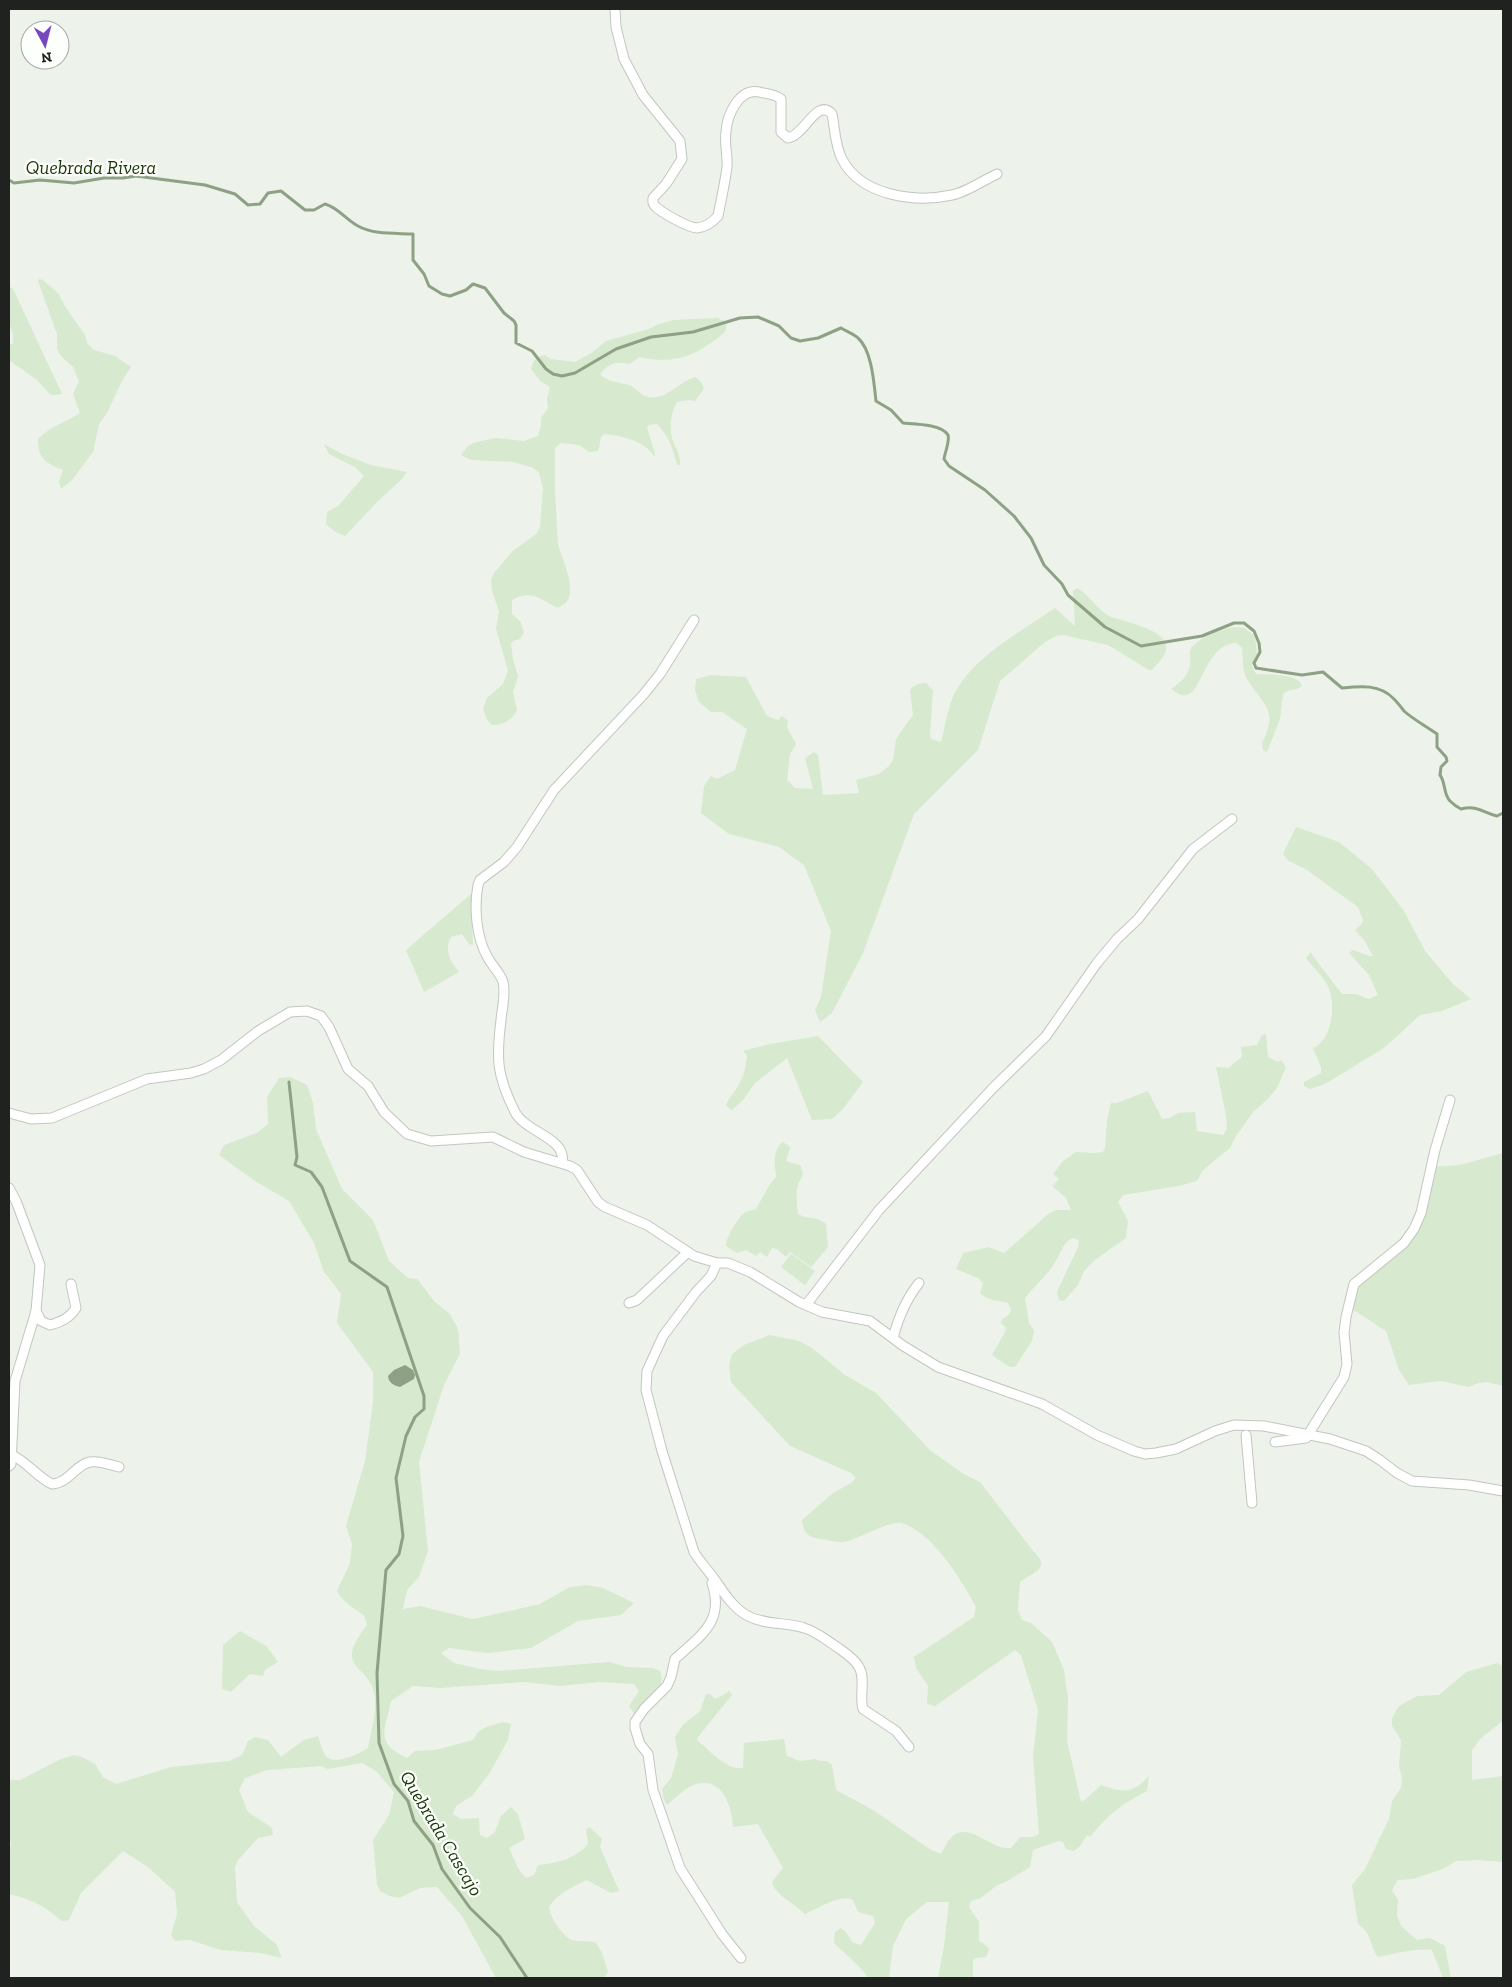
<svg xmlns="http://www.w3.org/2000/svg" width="1512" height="1987" viewBox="0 0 1512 1987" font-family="'Zilla Slab',serif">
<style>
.green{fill:#d7e9ce}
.water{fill:#8ea184}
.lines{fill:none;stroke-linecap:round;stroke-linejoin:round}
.stream{stroke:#8ea184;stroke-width:3}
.minor-casing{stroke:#c1c7be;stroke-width:11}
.minor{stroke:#fff;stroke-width:9}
.labels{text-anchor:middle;stroke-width:4.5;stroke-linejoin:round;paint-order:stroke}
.water-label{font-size:19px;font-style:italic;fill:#1b3508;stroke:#fcfffb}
</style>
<rect width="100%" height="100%" fill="#edf3ea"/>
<g class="green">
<path d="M39,279L43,280L58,293L66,308L85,335L87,343L94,350L115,356L131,367L122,381L107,413L99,424L93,452L72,480L61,489L59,482L63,470C46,463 38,459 38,439C49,427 66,422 80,413L73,394L79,381L73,367L60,355L57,348V334L38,281Z"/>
<polygon points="9,286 13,289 62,394 52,395 49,393 37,380 9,360 9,346 13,343 13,334 9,322"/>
<path d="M718,318L727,323L725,332C696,356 676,365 639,357L630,364C615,361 610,363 600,374C607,382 618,382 629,385C636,388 641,396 649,397C667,401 680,380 696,377L701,382L704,389L695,401L688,400L677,402C671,412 669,426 672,438C675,448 681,454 680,465H677C673,449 669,436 657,424L649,425L647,428L655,453V457C644,440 622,436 604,434L601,437L599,448L597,451L589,452L579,445L561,443L555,448V491L558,544C561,558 577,587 567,601C565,603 561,606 558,608C540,599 532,589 512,600V614L520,621L524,632L520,639L513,641L511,644L513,659L518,677L513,692L517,710C512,720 504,725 492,725L487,720L483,709L487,698L503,684L508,670L496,629L499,611L492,591L491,580L494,573L513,551L536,534L540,527L543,488L539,473L534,468L513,462L471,460L461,455L467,447L473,443L495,438L524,441L538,436L541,425V418L548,408L547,398L550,387L540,381L531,369C533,360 536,357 545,355L551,359L575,362L591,353L606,341L649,329L659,324L673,320Z"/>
<polygon points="324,444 342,454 371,465 407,472 402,479 378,501 345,536 334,531 326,524 327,512 338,506 364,476 355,467 329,454"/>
<path d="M1077,588C1089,594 1097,610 1109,616C1123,622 1165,628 1166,647C1167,655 1157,664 1152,670H1149L1108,645L1063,635L1056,636L1045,642L1000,681L978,750L914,814L863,953L832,1013L820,1022L815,1010L821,997L831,931L804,865L779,847L729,834L701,813L704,786L711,776L717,779L735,770L747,729L722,712H711L699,702L695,690L696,679L711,675L746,677L767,716L778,720L782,716L788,721L787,727L796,744L790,754L787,780L795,788L813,789L805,758L814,752L818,755L823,795L859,793L856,780L879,774L889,766L893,760L896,739L913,715L910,690C914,684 919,684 926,683L933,690L930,735L931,739L941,742C945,727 947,711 953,697C969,659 1022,631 1055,608L1075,626L1073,591Z"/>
<path d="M1233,627L1244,628L1255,636L1257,654L1252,666L1256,674C1267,675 1299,673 1302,686C1296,691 1288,689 1283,694L1280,719L1267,752L1263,750L1262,743C1279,710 1264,706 1247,679C1242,671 1243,658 1242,648L1237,643C1202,644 1203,701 1181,695C1178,694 1174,691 1171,689C1180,683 1188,676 1190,665C1192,658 1187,652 1193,646C1203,635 1220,631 1233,627Z"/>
<path d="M1296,827L1339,842L1372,869L1404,911L1425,951L1453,984L1471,999L1442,1011L1420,1015L1384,1048L1325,1084L1310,1089L1304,1086V1082L1321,1073V1067L1313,1048C1333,1040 1336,1004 1328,986C1323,976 1313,967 1306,958L1311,952C1312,956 1337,987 1342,994H1356L1369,999L1378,995L1369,975L1349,953L1353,950L1370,956H1373L1364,940L1355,930L1362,924L1363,920L1358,907L1307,870L1289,861L1283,854Z"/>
<path d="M471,894L473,945L469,944L462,934L451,937C444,950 450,961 459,972L424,992L406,950Z"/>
<path d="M1266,1034L1268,1057L1278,1062L1281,1060L1286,1067L1277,1088L1268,1099L1253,1112L1236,1136L1230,1148L1203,1170L1197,1181L1179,1186L1123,1195L1118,1202L1128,1221L1126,1238L1096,1259L1084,1271L1078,1285L1064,1301L1059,1300L1057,1292L1078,1247L1079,1240L1072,1238C1061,1245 1061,1254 1054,1264C1046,1277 1034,1286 1025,1298L1029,1323L1034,1330L1032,1341L1015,1367H1010L992,1355L1005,1332L1006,1328L1001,1323L1002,1319L1009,1315L1011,1310L1008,1303C998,1301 987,1300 980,1293L983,1283L978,1278L956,1269L963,1253L989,1247L1004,1253L1047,1215L1056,1210H1071L1066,1198L1052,1186L1059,1179L1053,1174L1063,1161L1076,1152L1094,1153L1103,1152L1105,1148L1107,1120L1111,1103H1117L1148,1091L1162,1119L1170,1118L1178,1113L1195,1112L1197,1131L1223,1135L1227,1129L1226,1115L1216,1067L1228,1068L1242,1057L1241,1047L1257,1045L1262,1035Z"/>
<path d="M818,1036L863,1082L843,1109L832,1119L812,1120L787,1058L755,1083L743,1100L732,1110L726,1106C728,1097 734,1094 738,1086C744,1077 746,1066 747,1055L743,1051L770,1044Z"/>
<path d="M290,1077L307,1085L313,1103L316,1129L342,1189L373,1220L389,1261L408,1278L417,1279L435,1302L450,1314L458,1329L460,1354L444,1385L419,1462L428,1551L419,1577L407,1590L403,1609L420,1606L473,1619L540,1604L570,1587L587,1585L603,1588L634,1603L621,1615L578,1621L531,1648L487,1653L449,1648L441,1653L454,1663L480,1669L498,1671L609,1662L627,1667L652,1668L660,1671C667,1692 649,1700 634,1713L629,1706L639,1691L634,1684L599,1682L560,1686L525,1682L441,1688L413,1686L391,1701C385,1732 374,1742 407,1758L415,1751L435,1750L473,1740L478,1732L486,1727L503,1722L511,1724L508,1740L489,1774L472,1796L456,1806L453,1814L461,1819L479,1818L480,1835L487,1838L495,1832L501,1816L511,1807L518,1814L525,1839L509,1848L519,1870L526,1878L534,1875L538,1865C558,1863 575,1859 588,1844L586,1829L590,1827L602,1839L600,1847L619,1891L611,1893L587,1880C572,1887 558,1893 549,1907C550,1917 562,1936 572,1940C580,1942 588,1940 596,1943L602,1953L608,1972L604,1978H496L462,1916L437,1887C432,1887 426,1887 421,1888C399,1895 405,1903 381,1892L377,1885L373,1840L389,1815L394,1792L376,1771L362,1763L328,1769L321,1766L267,1770L245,1778L239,1790L248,1812L272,1828L273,1835L258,1838L238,1860L235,1867L237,1902L254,1926L277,1945L282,1958L260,1953L221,1950L190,1940L175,1941L171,1935L177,1914L175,1892L148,1867L123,1851L81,1893L69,1920L62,1921C43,1905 33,1900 9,1894V1859L11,1843L9,1841V1780H20L59,1760L74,1755L82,1757L95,1764L103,1777L116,1784L171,1767L229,1761L242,1755L248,1741L255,1737L268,1740L281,1757L304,1740L318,1736C320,1742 322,1751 326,1756C334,1766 359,1754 368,1748C371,1730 379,1707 373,1689C370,1679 363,1674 357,1667C344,1654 359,1636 367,1625L364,1615C353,1608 343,1602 337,1591L350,1563L352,1544L346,1526L365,1461L373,1402V1372L337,1323L341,1294L324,1272L314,1243L289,1201L255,1181L219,1155L224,1145L257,1133L268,1124L267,1097L279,1078Z"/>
<path d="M782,1142L788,1145L790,1148L786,1161L800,1165C807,1178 798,1178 797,1190C796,1198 797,1207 798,1214C808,1220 815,1215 826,1224L828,1247L811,1267L790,1252L786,1257L777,1249L772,1248L767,1257L760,1252L756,1256L746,1250L737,1253L726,1246C725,1240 738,1217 744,1213C747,1211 753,1210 756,1209L770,1184L776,1177C775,1165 772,1152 782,1142Z"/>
<polygon points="1503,1153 1503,1386 1487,1382 1478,1383 1469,1387 1441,1381 1409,1385 1399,1370 1386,1331 1355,1311 1346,1309 1352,1281 1401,1242 1421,1213 1431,1167 1460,1165"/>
<polygon points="791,1254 815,1271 805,1285 781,1267"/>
<path d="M770,1335L799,1341L812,1348L845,1375L876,1393L931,1451L962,1473L980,1482L1034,1552C1051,1568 1034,1572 1020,1582L1018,1610L1022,1620L1031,1623L1052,1642L1064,1670L1068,1699L1067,1741L1081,1802L1086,1799L1101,1785C1124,1793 1132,1794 1149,1776L1147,1791C1121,1804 1108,1815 1090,1837L1087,1835L1080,1846L1074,1851L1066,1849L1063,1842L1059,1841L1033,1850L1030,1867L1009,1880L996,1886L981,1898L971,1901L969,1907L979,1922V1941L988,1947L989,1950L986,1957L976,1958L973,1960V1978H938L944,1946L949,1902H927L906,1919L893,1946L889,1978H868C863,1968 843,1952 834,1943L835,1932L841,1928L846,1932L852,1942L861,1945L875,1923L873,1916L858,1912L853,1900C840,1894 819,1908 805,1914C795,1904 775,1895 772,1882L783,1868L758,1824L733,1827C732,1803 719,1771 689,1787C681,1792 674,1799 667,1805L663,1797L662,1789L671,1778L678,1755L675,1737L683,1725L700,1711L706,1694H710L715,1699L727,1693L729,1690L732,1695L698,1737L697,1740C709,1750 727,1771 743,1768L744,1743L784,1739L787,1756L800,1761L815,1759L820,1761H827L832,1765L836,1790L873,1810L931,1850L941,1854C944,1849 946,1844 949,1840C967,1817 990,1851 1011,1848L1020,1837H1033L1039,1834L1033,1757L1038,1710L1021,1655L1015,1650L935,1706L927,1704L928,1686L916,1668L914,1657L974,1617L976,1607C962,1581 932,1531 901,1523C890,1520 857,1540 844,1542C837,1543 828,1540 821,1539C809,1538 803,1533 802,1520L833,1493L851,1483L856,1478L851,1473L790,1446L731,1382L729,1365L732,1354L744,1345Z"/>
<polygon points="240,1631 266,1646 278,1662 265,1670 263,1676 250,1674 231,1692 222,1689 223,1645"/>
<path d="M1497,1663L1503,1666V1721L1481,1738L1472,1750V1780L1503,1776V1862L1478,1860L1456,1861L1445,1868L1413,1879L1398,1880L1392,1890L1398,1900L1397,1916L1401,1926L1417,1940L1430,1938L1445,1946L1451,1978H1443L1432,1950C1416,1948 1394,1954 1378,1957C1368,1943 1374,1936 1358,1924L1352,1885L1365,1869L1389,1819L1392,1801L1401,1788L1402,1778L1399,1767L1401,1740L1392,1726V1718L1399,1706L1417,1696L1439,1695L1466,1672Z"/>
</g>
<path class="water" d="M405,1365L413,1370L415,1375L414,1379L400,1387C393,1385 389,1383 388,1376L394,1370Z"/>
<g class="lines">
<g class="stream">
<path d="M9,180L14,183L40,180L74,183L104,178H123L136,176L205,185L235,194L248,205L260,204L268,193L281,191L305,210H314L325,204C339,208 346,220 358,226C374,235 395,233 413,234V260L424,274L429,286L442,294L450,296L466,290L473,284L485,288L504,313L514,321L516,325V343L532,351L546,369L553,374L562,376L575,373L616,349L651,337L693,332L740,318L758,317L779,326L791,338L800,341L818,338L841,328C846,331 854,334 858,338C872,350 874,384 876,401L891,410L903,423C914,424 942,424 948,435C950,441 945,452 944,459L949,466L985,490L1014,516L1031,538L1044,565L1062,584L1068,595L1105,627L1141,646L1202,636L1234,623H1244L1254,631L1259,643L1260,652L1254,663L1256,668L1302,675L1323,672L1342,688C1361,686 1380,684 1394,699C1398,703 1401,707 1404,711C1414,720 1426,726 1437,734V747L1446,757L1447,761L1441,767L1440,775C1446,783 1443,794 1450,801C1453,804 1457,807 1461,809C1477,805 1482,812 1497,816L1503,813"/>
<polyline points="289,1082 297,1157 295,1165 311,1172 322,1187 350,1261 387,1287 424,1396 424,1409 415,1417 406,1436 396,1478 403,1536 399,1554 386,1570 377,1673 379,1743 394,1784 408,1801 414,1821 433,1845 442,1869 470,1908 500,1937 527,1978"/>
</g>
<defs>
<g id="minor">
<path d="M615,9L616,27L624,59L643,95L680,141L682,159L666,184L653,198C653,202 652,203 655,206C660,212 689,228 697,228C706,227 712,223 718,216C721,200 725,183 727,167C728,155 724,143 726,132C727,115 739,88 759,92C766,94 775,94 781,99V132L788,138C804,136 817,97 832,114C835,129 835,146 842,159C861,196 915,203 952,195C965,193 984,180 997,174"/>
<polyline points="9,1113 31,1119 52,1118 147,1079 191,1073 204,1069 221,1060 258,1031 290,1012 307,1011 321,1016 329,1027 348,1069 368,1086 384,1112 407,1134 431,1141 493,1137 524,1152 570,1166 577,1170 598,1202 605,1207 647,1225 694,1256 717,1263 728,1263 750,1272 799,1302 822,1312 870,1321 902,1345 938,1367 1042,1404 1097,1435 1134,1451 1145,1454 1156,1453 1176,1449 1215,1431 1234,1425 1264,1426 1330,1439 1366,1451 1380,1460 1397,1473 1412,1481 1469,1485 1503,1491"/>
<path d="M562,1162C567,1138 525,1132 515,1112C497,1076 496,1060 501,1020C502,1008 506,994 503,982C500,972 491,965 487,956C476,937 474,906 478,885L480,880L504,862L517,847L554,790L644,694L660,674L694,620"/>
<polyline points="9,1188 16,1201 40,1265 36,1311 15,1381 11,1464 9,1466"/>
<path d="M717,1263L711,1276L696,1292L663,1336L647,1371L646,1390L662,1451L694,1552C700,1562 708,1570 715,1580C724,1593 733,1608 748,1616C765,1625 786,1622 804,1628C816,1631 826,1640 837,1647C844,1652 855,1659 859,1667C866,1679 859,1696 863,1709L896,1731L909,1747"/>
<polyline points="629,1303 637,1300 688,1252"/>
<polyline points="806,1305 879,1210 993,1088 1046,1036 1097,963 1117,939 1138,919 1193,849 1232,819"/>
<path d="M36,1311L41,1321L50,1325C61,1322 70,1318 76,1308L71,1284"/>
<path d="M893,1338C898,1319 907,1298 919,1283"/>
<polyline points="1246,1435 1252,1503"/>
<polyline points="1275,1442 1306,1438 1344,1377 1347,1364 1344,1333 1346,1317 1354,1284 1404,1243 1414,1229 1421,1213 1435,1150 1450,1100"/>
<path d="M12,1455C27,1462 37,1477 52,1484C69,1483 75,1465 90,1462C99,1460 110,1465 119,1467"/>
<path d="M712,1583C725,1622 700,1636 675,1659L671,1677L667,1686L644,1709L635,1722V1728L640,1744L648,1754L653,1790L680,1868L722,1934L741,1958"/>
</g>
</defs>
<use href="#minor" class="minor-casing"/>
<use href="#minor" class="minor"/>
</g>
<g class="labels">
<g class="water-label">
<text x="91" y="174">Quebrada Rivera</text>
<text transform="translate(442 1833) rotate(59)" y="7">Quebrada Cascajo</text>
</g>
</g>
<rect width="1512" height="1987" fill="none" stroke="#20221f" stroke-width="20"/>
<g transform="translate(45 45) rotate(173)"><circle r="24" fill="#fcfffb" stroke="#a4a7a3"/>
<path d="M0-4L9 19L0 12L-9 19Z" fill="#7647bf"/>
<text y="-8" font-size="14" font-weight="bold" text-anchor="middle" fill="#20221f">N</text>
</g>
</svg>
